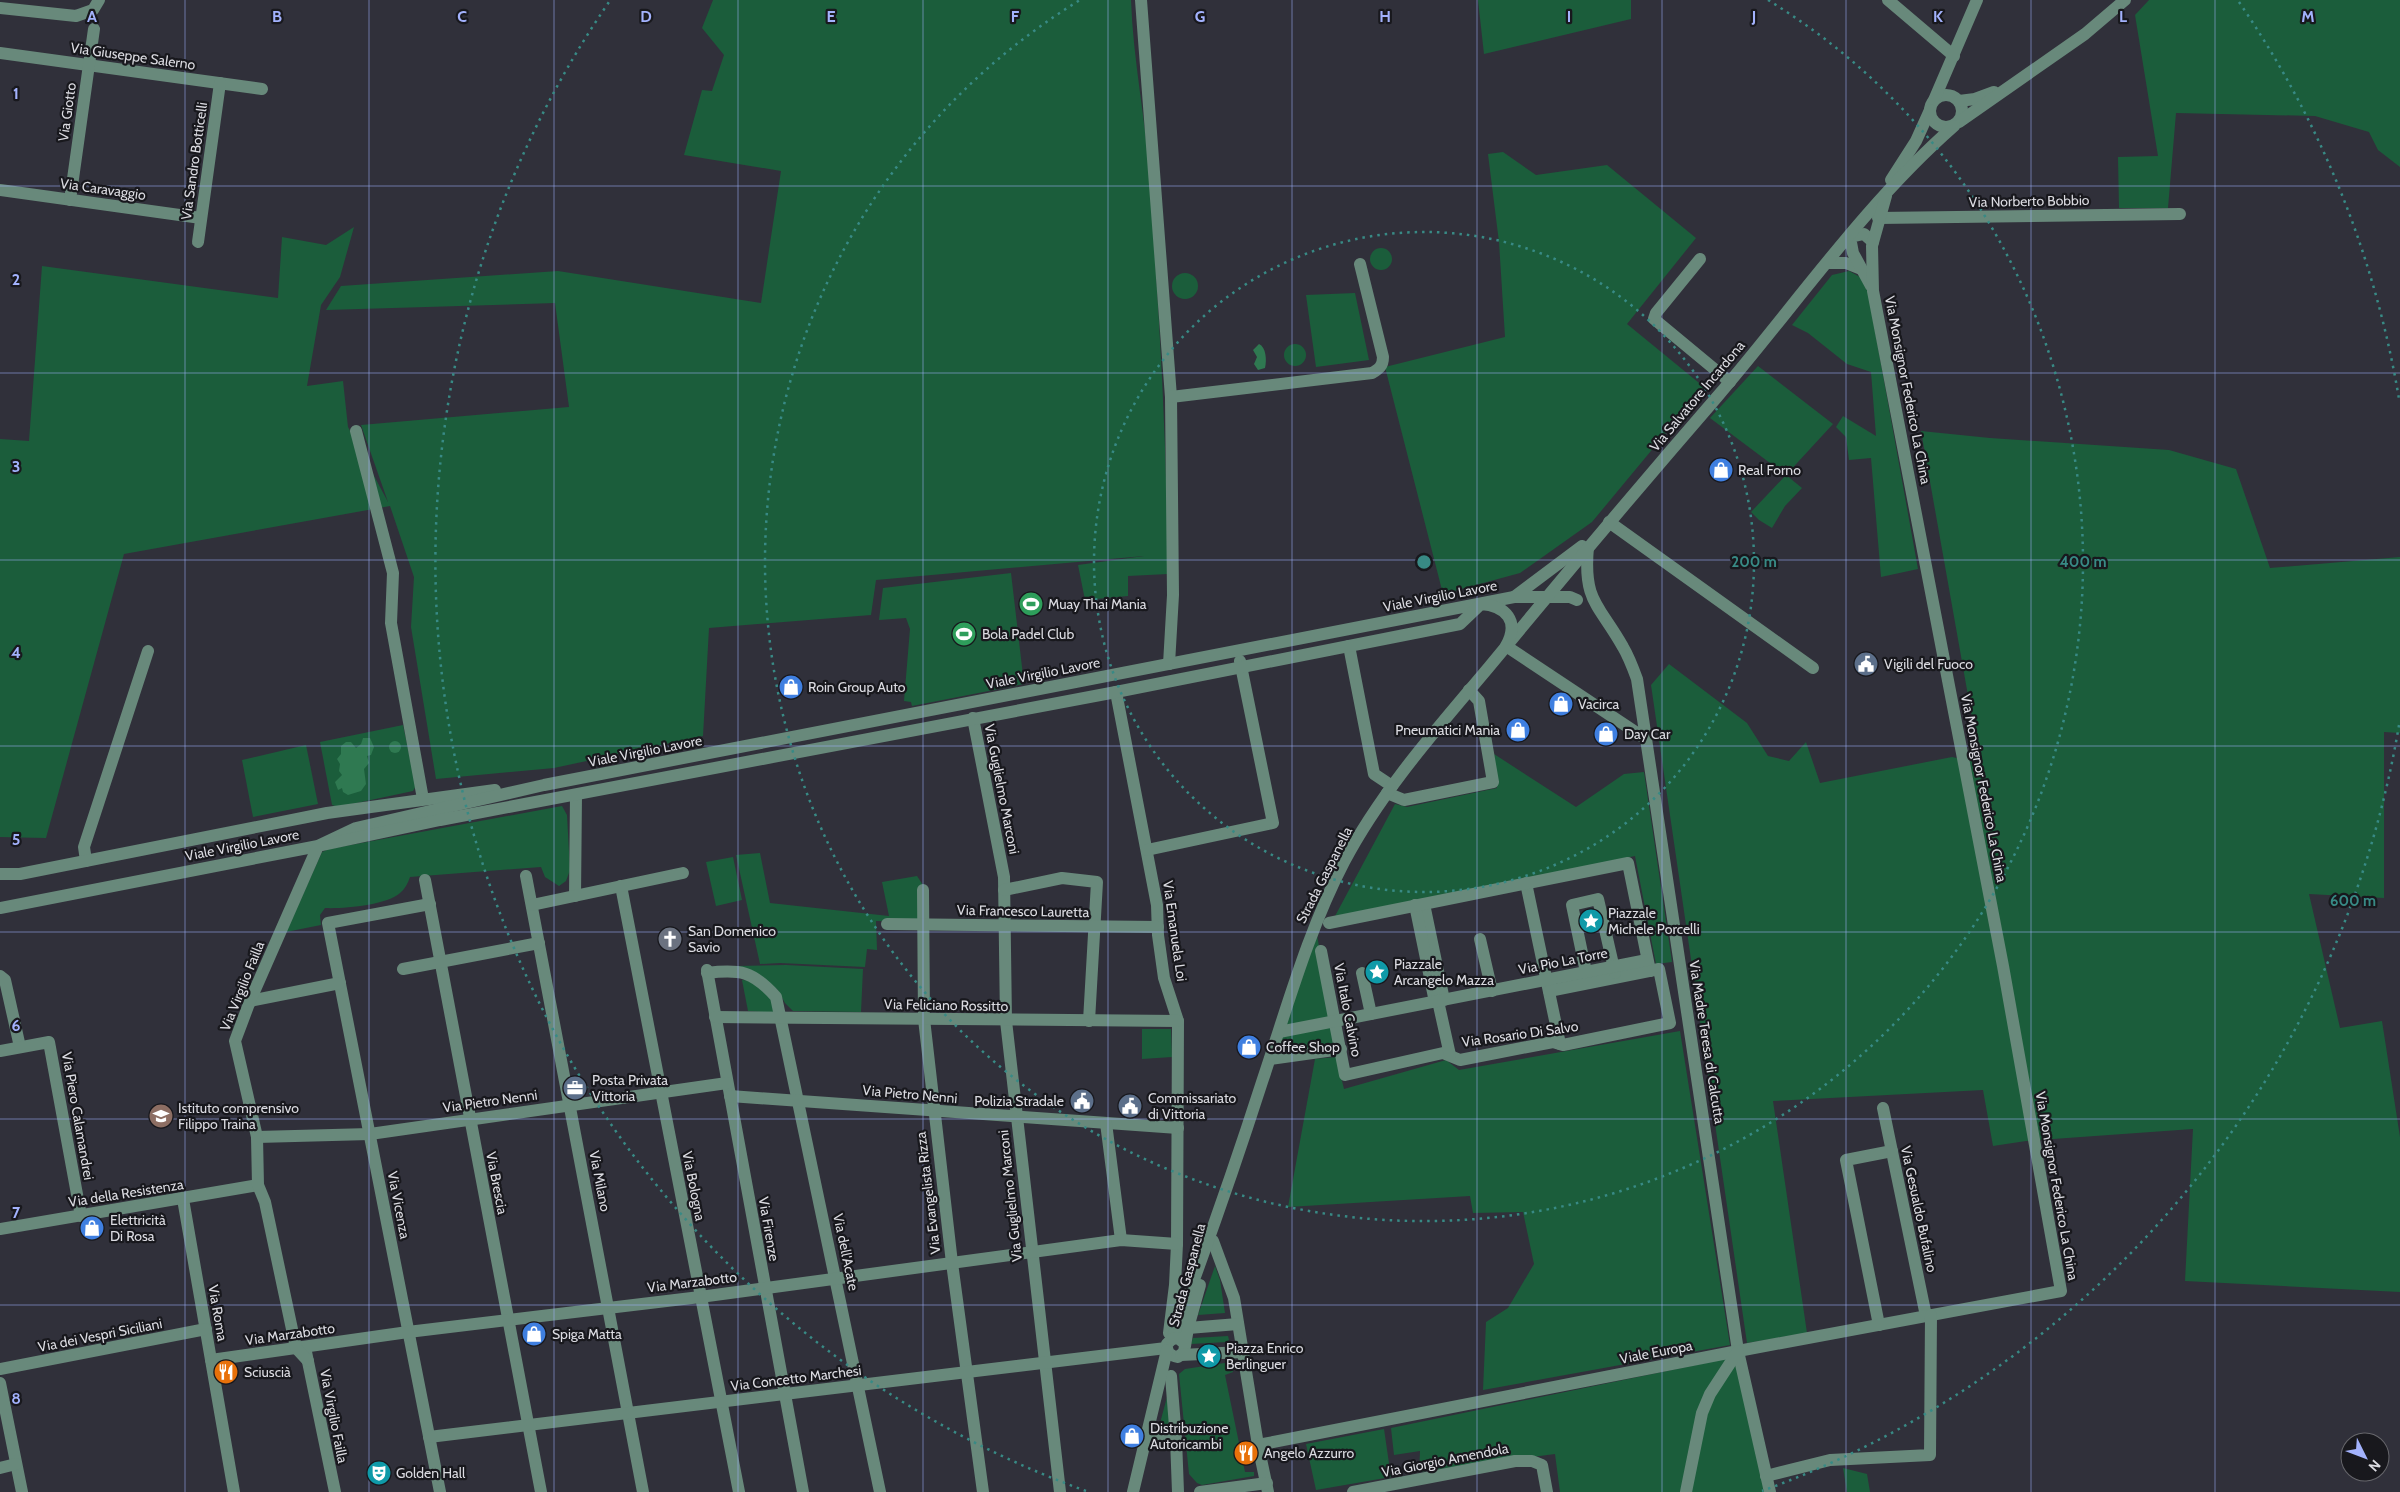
<svg xmlns="http://www.w3.org/2000/svg" width="2400" height="1492" viewBox="0 0 2400 1492" font-family="Cabin,sans-serif">
<style>
.green{fill:#1b5d3b}
.forest{fill:#2f7951}
.lines{fill:none;stroke-linecap:round;stroke-linejoin:round}
.minor{stroke:#68897b;stroke-width:12}
.grid{fill:none;stroke:#a3b2fd;stroke-width:1;stroke-opacity:0.55}
.ring{fill:none;stroke:#388a85;stroke-width:2.5;stroke-dasharray:2.5 5}
.labels{text-anchor:middle;stroke-width:4.5;stroke-linejoin:round;paint-order:stroke}
.street-label{font-size:14px;fill:#dbdbe1;stroke:#18181d}
.poi-label{font-size:14px;fill:#dbdbe1;stroke:#18181d;text-anchor:start}
.grid-label{font-size:16px;text-anchor:middle;font-weight:bold;fill:#a3b2fd;stroke:#18181d;stroke-width:4.5;stroke-linejoin:round;paint-order:stroke}
.centre{fill:#388a85;stroke:#18181d;stroke-width:2.5}
.ring-label{font-size:15px;text-anchor:middle;font-weight:bold;fill:#388a85;stroke:#18181d;stroke-width:4.5;stroke-linejoin:round;paint-order:stroke}
</style>
<rect width="100%" height="100%" fill="#30303a"/>
<g class="green">
<path d="M713,0H1131C1133,60 1146,121 1150,181C1159,312 1167,443 1168,574L1128,576V596L1085,600L1078,565L1144,556L876,580L871,615L709,628L703,736L554,768L436,779L411,627L414,577L390,506L124,554L46,838L0,837V439L29,441L42,266L278,298L282,237L326,245L354,227L340,277L321,305L307,386L343,381L348,427L388,502L361,425L569,407L555,303L326,310L341,286L558,271L761,303L781,171L684,155L702,90L712,91L724,55L702,28Z"/>
<polygon points="1478,0 1631,0 1631,19 1484,54"/>
<polygon points="2149,0 2400,0 2400,167 2378,150 2369,132 2315,116 2176,113 2168,208 2119,208 2118,157 2158,156 2135,15"/>
<polygon points="1503,152 1536,175 1607,165 1696,238 1627,324 1704,387 1592,522 1520,573 1443,594 1385,367 1505,337 1499,242 1488,154"/>
<circle cx="1381" cy="259" r="11"/>
<polygon points="1849,271 1860,277 1868,292 1918,569 1881,577 1871,458 1849,460 1846,437 1836,427 1843,416 1876,436 1871,372 1847,364 1808,333 1792,325 1832,275"/>
<circle cx="1185" cy="286" r="13"/>
<polygon points="1355,293 1369,360 1316,367 1306,295"/>
<circle cx="1295" cy="355" r="11"/>
<polygon points="1758,366 1833,424 1786,475 1802,488 1785,506 1772,528 1759,520 1751,512 1786,475 1710,418"/>
<polygon points="1921,431 1990,438 2169,450 2236,469 2270,568 2400,557 2400,733 2384,732 2384,898 2309,894 2340,1028 2382,1021 2400,1137 2400,1292 2185,1281 2193,1129 2026,1141 1993,1146 1983,1090 1773,1101 1807,1333 1747,1343 1651,685 1669,664 1747,723 1768,756 1789,761 1806,742 1820,783 1952,757 1980,763"/>
<polygon points="1011,573 1024,684 912,706 911,702 904,701 910,629 906,618 879,620 883,588"/>
<polygon points="403,725 416,786 413,791 338,807 332,805 320,742"/>
<polygon points="306,745 318,804 253,817 242,760"/>
<polygon points="1494,754 1576,807 1624,774 1644,772 1672,962 1656,964 1635,856 1334,918 1395,804 1407,807 1497,788"/>
<path d="M562,806L567,815L570,870L566,881L559,886L545,877L541,867L410,877C408,883 405,889 400,893C387,905 343,909 325,908L320,915L321,925L286,932L322,852L329,849Z"/>
<polygon points="760,853 770,903 889,916 882,882 917,876 923,885 921,922 876,921 877,950 867,949 865,967 780,963 760,964 736,855"/>
<polygon points="733,857 742,900 716,906 706,862"/>
<polygon points="1316,930 1338,1048 1273,1057"/>
<polygon points="786,965 863,969 861,1012 793,1011 785,1003 777,989 734,966"/>
<polygon points="742,980 755,981 776,1005 773,1013 748,1011"/>
<polygon points="1142,1029 1171,1029 1172,1057 1142,1059"/>
<polygon points="1680,1031 1730,1345 1483,1390 1486,1322 1508,1308 1534,1264 1523,1212 1473,1213 1470,1196 1288,1207 1315,1059 1336,1057 1344,1089 1446,1060 1459,1070"/>
<polygon points="1215,1266 1220,1280 1225,1313 1198,1315"/>
<polygon points="1228,1336 1229,1340 1227,1342 1191,1344 1193,1338"/>
<polygon points="1725,1359 1736,1365 1766,1492 1560,1492 1555,1454 1419,1472 1420,1451 1394,1455 1391,1428"/>
<polygon points="1231,1362 1233,1372 1225,1375 1245,1472 1254,1472 1254,1476 1202,1485 1197,1483 1189,1474 1179,1374 1185,1369"/>
<polygon points="1167,1397 1170,1429 1159,1427"/>
<polygon points="1384,1429 1391,1477 1316,1490 1306,1444"/>
<polygon points="1843,1468 1867,1474 1870,1492 1847,1492"/>
</g>
<g class="forest">
<path d="M1259,344C1266,347 1267,360 1265,368L1258,370L1254,364L1257,357L1253,350Z"/>
<polygon points="363,738 370,738 374,747 371,755 367,756 369,763 364,769 366,784 361,791 348,795 343,792 342,788 338,790 335,782 342,775 339,771 340,764 337,759 341,754 341,746 346,742 351,742 356,748 361,744"/>
<circle cx="395" cy="747" r="6"/>
</g>
<g class="lines">
<g class="minor">
<polyline points="1141,0 1171,397 1173,595 1169,664"/>
<polyline points="1888,0 1954,56"/>
<polyline points="0,8 76,16 93,10 99,0"/>
<polyline points="0,53 262,89"/>
<circle cx="1946" cy="111" r="16"/>
<polyline points="1934,100 1977,0"/>
<polyline points="1959,101 1975,99 1994,92"/>
<polyline points="1959,122 2085,34 2125,0"/>
<polyline points="1891,180 1916,141 1930,110"/>
<polyline points="0,190 201,218"/>
<polyline points="70,200 94,29"/>
<polyline points="1878,218 2180,214"/>
<polyline points="198,242 220,83"/>
<polyline points="1700,259 1656,313 1654,319 1730,382"/>
<polyline points="1828,263 1846,263 1861,269"/>
<polyline points="1871,286 1853,253 1850,237 1864,234 1873,242"/>
<path d="M1171,397L1372,373C1379,369 1383,366 1383,357L1360,264"/>
<polyline points="356,431 393,573 391,623 423,799"/>
<polyline points="1609,522 1813,668"/>
<path d="M1588,547C1583,602 1599,604 1623,647C1629,657 1633,668 1637,679L1738,1351L1770,1492"/>
<polyline points="1514,597 1582,546"/>
<polyline points="1349,646 1374,774 1392,786"/>
<polyline points="1116,692 1157,905 1158,935 1164,978 1178,1021 1177,1244 1175,1285 1169,1333"/>
<polyline points="973,718 1004,877 1006,1021 1060,1492"/>
<polyline points="1387,793 1404,800 1493,782 1479,701 1469,690"/>
<polyline points="1147,850 1273,823 1240,661"/>
<polyline points="86,861 84,847 148,651"/>
<polyline points="0,874 20,874 327,813 495,790"/>
<polyline points="526,876 643,1492"/>
<polyline points="425,880 541,1492"/>
<polyline points="1526,883 1560,1044"/>
<polyline points="621,886 739,1492"/>
<polyline points="923,890 924,1019 952,1263 983,1492"/>
<polyline points="1004,890 1062,878 1097,882 1089,1021"/>
<polyline points="575,896 576,795"/>
<polyline points="430,904 328,923 440,1492"/>
<polyline points="1424,904 1444,1000"/>
<polyline points="532,905 683,873"/>
<polyline points="1415,905 1435,1002"/>
<polyline points="0,908 318,846 356,828 544,785 1514,597 1570,597 1577,600"/>
<polyline points="1329,923 1628,863 1650,971"/>
<polyline points="887,924 1158,927"/>
<polyline points="1480,939 1492,991"/>
<polyline points="1321,951 1345,1075 1443,1053 1460,1060 1553,1042 1563,1045 1670,1023 1659,969 1549,991"/>
<polyline points="403,969 539,943"/>
<polyline points="707,970 803,1492"/>
<polyline points="1586,972 1572,905 1598,899 1615,973"/>
<path d="M707,973C740,969 753,971 776,997L880,1492"/>
<polyline points="1362,973 1371,1014"/>
<polyline points="0,976 5,980 20,1047"/>
<polyline points="250,1001 340,983"/>
<polyline points="1438,1001 1450,1055"/>
<polyline points="715,1017 1178,1021"/>
<polyline points="1279,1032 1647,960"/>
<polyline points="0,1051 49,1042 81,1216"/>
<polyline points="1270,1059 1341,1049"/>
<polyline points="730,1096 1178,1128"/>
<polyline points="1883,1108 1926,1316"/>
<polyline points="1106,1123 1121,1240"/>
<polyline points="257,1137 370,1134 727,1083"/>
<polyline points="183,1199 234,1492"/>
<polyline points="0,1229 258,1185"/>
<polyline points="1213,1241 1234,1298 1258,1445 1268,1492"/>
<polyline points="1879,1325 1846,1160 1892,1151"/>
<polyline points="1182,1332 1188,1328 1238,1324"/>
<path d="M1172,1339C1204,1254 1234,1169 1262,1082C1287,1008 1308,931 1344,862C1382,790 1437,729 1489,667C1564,576 1640,486 1717,397C1795,306 1864,205 1954,126"/>
<path d="M1185,1344L1178,1338L1172,1339L1167,1344C1166,1352 1170,1356 1178,1357L1184,1352L1188,1328L1200,1285"/>
<polyline points="306,1352 335,1492"/>
<polyline points="1181,1355 1243,1352"/>
<polyline points="211,1360 408,1332 700,1297 1121,1240 1177,1244"/>
<path d="M308,1361L296,1348L265,1202L258,1185L257,1137L235,1041L250,1001L318,846L440,820L1116,692L1460,624L1481,604C1506,606 1520,621 1506,646L1646,739"/>
<polyline points="0,1369 206,1329"/>
<polyline points="1171,1376 1176,1439 1178,1492"/>
<polyline points="0,1383 22,1492"/>
<polyline points="1148,1436 1176,1439"/>
<polyline points="429,1437 1166,1348"/>
<polyline points="1258,1445 1738,1351 2061,1291 2003,966 1873,291 1872,246 1886,196"/>
<polyline points="0,1468 16,1464"/>
<polyline points="1766,1476 1830,1460 1930,1455 1931,1315"/>
<polyline points="1133,1492 1167,1350"/>
<polyline points="1200,1492 1267,1483"/>
<polyline points="1353,1492 1515,1461 1532,1461 1542,1465 1547,1492"/>
<polyline points="1686,1492 1702,1413 1710,1394 1738,1351"/>
</g>
</g>
<path class="grid" d="M185,0V1492M369,0V1492M554,0V1492M738,0V1492M923,0V1492M1108,0V1492M1292,0V1492M1477,0V1492M1662,0V1492M1846,0V1492M2031,0V1492M2215,0V1492M0,186H2400M0,373H2400M0,560H2400M0,746H2400M0,932H2400M0,1119H2400M0,1305H2400"/>
<g class="ring">
<circle cx="1424" cy="562" r="330"/>
<path d="M1768 0A659 659 0 1 1 1080 0"/>
<path d="M2399 725A989 989 0 0 1 1762 1491M1086 1491A989 989 0 0 1 609 2M2239 2A989 989 0 0 1 2399 399"/>
</g>
<defs>
<symbol id="shop-disc" viewBox="-11 -11 22 22"><circle r="9.5" fill="#3f7fe0" stroke="#18181d"/><path d="M-5-2.5h2.3a2.7 3.5 0 0 1 5.4 0H5L5.5 6h-11ZM-1.5-2.5h3a1.5 2.3 0 0 0-3 0Z" fill="#fff"/></symbol>
<symbol id="stadium-disc" viewBox="-11 -11 22 22"><circle r="9.5" fill="#2e9e5b" stroke="#18181d"/><path d="M0-5a6.5 5 0 1 0 0 10a6.5 5 0 1 0 0-10ZM-3.5-1.8h7v3.6h-7Z" fill="#fff"/></symbol>
<symbol id="civic-disc" viewBox="-11 -11 22 22"><circle r="9.5" fill="#5c6f8a" stroke="#18181d"/><path d="M-.6-6.5H3V-4.5H.6V-3L4-1V1h2V6H-6V1h2V-1L-.6-3ZM-1.2 2.5V6h2.4V2.5Z" fill="#fff"/></symbol>
<symbol id="sight-disc" viewBox="-11 -11 22 22"><circle r="9.5" fill="#0f9aa8" stroke="#18181d"/><path d="M0-6L1.8-2.2L6-1.7L2.9 1.2L3.7 5.4L0 3.3L-3.7 5.4L-2.9 1.2L-6-1.7L-1.8-2.2Z" fill="#fff"/></symbol>
<symbol id="church-disc" viewBox="-11 -11 22 22"><circle r="9.5" fill="#6b7280" stroke="#18181d"/><path d="M-1.2-6h2.4v3.5h3.3v2.4h-3.3V6h-2.4V-.1h-3.3v-2.4h3.3Z" fill="#fff"/></symbol>
<symbol id="office-disc" viewBox="-11 -11 22 22"><circle r="9.5" fill="#5c6f8a" stroke="#18181d"/><path d="M-6-3h4V-5.5h4V-3h4V5H-6ZM-1-4.5V-3h2v-1.5ZM-6 0V1H6V0Z" fill="#fff"/></symbol>
<symbol id="school-disc" viewBox="-11 -11 22 22"><circle r="9.5" fill="#8d6e63" stroke="#18181d"/><path d="M0-5L7-2L0 1L-7-2ZM-4 1L0 2.5L4 1V4Q0 6-4 4Z" fill="#fff"/></symbol>
<symbol id="restaurant-disc" viewBox="-11 -11 22 22"><circle r="9.5" fill="#e8710a" stroke="#18181d"/><path d="M-5-6h1v4h1v-4h1v4h1v-4h1v5L-1.5 .5V6h-2V.5L-5-1ZM5-6V6H3V1.5H1.5Q1.5-4 5-6Z" fill="#fff"/></symbol>
<symbol id="theatre-disc" viewBox="-11 -11 22 22"><circle r="9.5" fill="#0f9aa8" stroke="#18181d"/><path d="M-5-5.5Q0-4 5-5.5V0Q5 5 0 6Q-5 5-5 0ZM-3.3-2.5H-1v1.5H-3.3ZM1-2.5H3.3v1.5H1ZM-2.8 1Q0 5.5 2.8 1Z" fill="#fff"/></symbol>
</defs>
<g fill-rule="evenodd">
<use href="#shop-disc" x="1707" y="456" width="28" height="28"/>
<use href="#stadium-disc" x="1017" y="590" width="28" height="28"/>
<use href="#stadium-disc" x="950" y="620" width="28" height="28"/>
<use href="#civic-disc" x="1852" y="650" width="28" height="28"/>
<use href="#shop-disc" x="777" y="673" width="28" height="28"/>
<use href="#shop-disc" x="1547" y="690" width="28" height="28"/>
<use href="#shop-disc" x="1504" y="716" width="28" height="28"/>
<use href="#shop-disc" x="1592" y="720" width="28" height="28"/>
<use href="#sight-disc" x="1577" y="907" width="28" height="28"/>
<use href="#church-disc" x="656" y="925" width="28" height="28"/>
<use href="#sight-disc" x="1363" y="958" width="28" height="28"/>
<use href="#shop-disc" x="1235" y="1033" width="28" height="28"/>
<use href="#office-disc" x="561" y="1074" width="28" height="28"/>
<use href="#civic-disc" x="1068" y="1087" width="28" height="28"/>
<use href="#civic-disc" x="1116" y="1092" width="28" height="28"/>
<use href="#school-disc" x="147" y="1102" width="28" height="28"/>
<use href="#shop-disc" x="78" y="1214" width="28" height="28"/>
<use href="#shop-disc" x="520" y="1320" width="28" height="28"/>
<use href="#sight-disc" x="1195" y="1342" width="28" height="28"/>
<use href="#restaurant-disc" x="212" y="1358" width="28" height="28"/>
<use href="#shop-disc" x="1118" y="1422" width="28" height="28"/>
<use href="#restaurant-disc" x="1232" y="1439" width="28" height="28"/>
<use href="#theatre-disc" x="365" y="1459" width="28" height="28"/>
</g>
<g class="labels">
<g class="street-label">
<text transform="translate(133 56) rotate(8)" y="5">Via Giuseppe Salerno</text>
<text transform="translate(67 112) rotate(-82)" y="5">Via Giotto</text>
<text transform="translate(194 161) rotate(-82)" y="5">Via Sandro Botticelli</text>
<text transform="translate(103 189) rotate(8)" y="5">Via Caravaggio</text>
<text transform="translate(2029 201) rotate(-1)" y="5">Via Norberto Bobbio</text>
<text transform="translate(1908 390) rotate(79)" y="5">Via Monsignor Federico La China</text>
<text transform="translate(1697 396) rotate(-50)" y="5">Via Salvatore Incardona</text>
<text transform="translate(1440 596) rotate(-11)" y="5">Viale Virgilio Lavore</text>
<text transform="translate(1043 673) rotate(-11)" y="5">Viale Virgilio Lavore</text>
<text transform="translate(645 751) rotate(-11)" y="5">Viale Virgilio Lavore</text>
<text transform="translate(1984 788) rotate(79)" y="5">Via Monsignor Federico La China</text>
<text transform="translate(1002 789) rotate(79)" y="5">Via Guglielmo Marconi</text>
<text transform="translate(242 845) rotate(-11)" y="5">Viale Virgilio Lavore</text>
<text transform="translate(1324 875) rotate(-63)" y="5">Strada Gaspanella</text>
<text transform="translate(1023 911) rotate(1)" y="5">Via Francesco Lauretta</text>
<text transform="translate(1175 931) rotate(82)" y="5">Via Emanuela Loi</text>
<text transform="translate(1563 961) rotate(-11)" y="5">Via Pio La Torre</text>
<text transform="translate(242 986) rotate(-68)" y="5">Via Virgilio Failla</text>
<text transform="translate(946 1005) rotate(1)" y="5">Via Feliciano Rossitto</text>
<text transform="translate(1348 1010) rotate(79)" y="5">Via Italo Calvino</text>
<text transform="translate(1520 1034) rotate(-8)" y="5">Via Rosario Di Salvo</text>
<text transform="translate(1707 1042) rotate(81)" y="5">Via Madre Teresa di Calcutta</text>
<text transform="translate(910 1094) rotate(5)" y="5">Via Pietro Nenni</text>
<text transform="translate(490 1101) rotate(-8)" y="5">Via Pietro Nenni</text>
<text transform="translate(78 1116) rotate(80)" y="5">Via Piero Calamandrei</text>
<text transform="translate(600 1181) rotate(79)" y="5">Via Milano</text>
<text transform="translate(497 1183) rotate(79)" y="5">Via Brescia</text>
<text transform="translate(694 1186) rotate(79)" y="5">Via Bologna</text>
<text transform="translate(2057 1186) rotate(80)" y="5">Via Monsignor Federico La China</text>
<text transform="translate(126 1193) rotate(-9)" y="5">Via della Resistenza</text>
<text transform="translate(928 1193) rotate(-97)" y="5">Via Evangelista Rizza</text>
<text transform="translate(1010 1196) rotate(-96)" y="5">Via Guglielmo Marconi</text>
<text transform="translate(399 1205) rotate(79)" y="5">Via Vicenza</text>
<text transform="translate(1919 1209) rotate(78)" y="5">Via Gesualdo Bufalino</text>
<text transform="translate(769 1229) rotate(80)" y="5">Via Firenze</text>
<text transform="translate(846 1252) rotate(78)" y="5">Via dell'Acate</text>
<text transform="translate(1187 1275) rotate(-75)" y="5">Strada Gaspanella</text>
<text transform="translate(692 1282) rotate(-7)" y="5">Via Marzabotto</text>
<text transform="translate(218 1313) rotate(80)" y="5">Via Roma</text>
<text transform="translate(290 1334) rotate(-8)" y="5">Via Marzabotto</text>
<text transform="translate(100 1335) rotate(-11)" y="5">Via dei Vespri Siciliani</text>
<text transform="translate(1656 1352) rotate(-11)" y="5">Viale Europa</text>
<text transform="translate(796 1378) rotate(-7)" y="5">Via Concetto Marchesi</text>
<text transform="translate(334 1416) rotate(79)" y="5">Via Virgilio Failla</text>
<text transform="translate(1445 1460) rotate(-11)" y="5">Via Giorgio Amendola</text>
</g>
<g class="poi-label">
<text x="1738" y="475">Real Forno</text>
<text x="1048" y="609">Muay Thai Mania</text>
<text x="982" y="639">Bola Padel Club</text>
<text x="1884" y="669">Vigili del Fuoco</text>
<text x="808" y="692">Roin Group Auto</text>
<text x="1578" y="709">Vacirca</text>
<text x="1500" y="735" text-anchor="end">Pneumatici Mania</text>
<text x="1624" y="739">Day Car</text>
<text x="1608" y="918">Piazzale<tspan x="1608" dy="16">Michele Porcelli</tspan></text>
<text x="688" y="936">San Domenico<tspan x="688" dy="16">Savio</tspan></text>
<text x="1394" y="969">Piazzale<tspan x="1394" dy="16">Arcangelo Mazza</tspan></text>
<text x="1266" y="1052">Coffee Shop</text>
<text x="592" y="1085">Posta Privata<tspan x="592" dy="16">Vittoria</tspan></text>
<text x="1148" y="1103">Commissariato<tspan x="1148" dy="16">di Vittoria</tspan></text>
<text x="1064" y="1106" text-anchor="end">Polizia Stradale</text>
<text x="178" y="1113">Istituto comprensivo<tspan x="178" dy="16">Filippo Traina</tspan></text>
<text x="110" y="1225">Elettricità<tspan x="110" dy="16">Di Rosa</tspan></text>
<text x="552" y="1339">Spiga Matta</text>
<text x="1226" y="1353">Piazza Enrico<tspan x="1226" dy="16">Berlinguer</tspan></text>
<text x="244" y="1377">Sciuscià</text>
<text x="1150" y="1433">Distribuzione<tspan x="1150" dy="16">Autoricambi</tspan></text>
<text x="1264" y="1458">Angelo Azzurro</text>
<text x="396" y="1478">Golden Hall</text>
</g>
</g>
<g class="grid-label">
<text x="92" y="22">A</text>
<text x="277" y="22">B</text>
<text x="462" y="22">C</text>
<text x="646" y="22">D</text>
<text x="831" y="22">E</text>
<text x="1015" y="22">F</text>
<text x="1200" y="22">G</text>
<text x="1385" y="22">H</text>
<text x="1569" y="22">I</text>
<text x="1754" y="22">J</text>
<text x="1938" y="22">K</text>
<text x="2123" y="22">L</text>
<text x="2308" y="22">M</text>
<text x="16" y="99">1</text>
<text x="16" y="285">2</text>
<text x="16" y="472">3</text>
<text x="16" y="658">4</text>
<text x="16" y="845">5</text>
<text x="16" y="1031">6</text>
<text x="16" y="1218">7</text>
<text x="16" y="1404">8</text>
</g>
<circle cx="1424" cy="562" r="8" class="centre"/>
<g class="ring-label">
<text x="1754" y="567">200 m</text>
<text x="2083" y="567">400 m</text>
<text x="2353" y="906">600 m</text>
</g>
<g transform="translate(2365 1457) rotate(132)"><circle r="24" fill="#18181d" stroke="#66666b"/>
<path d="M0-4L9 19L0 12L-9 19Z" fill="#a3b2fd"/>
<text y="-8" font-size="14" font-weight="bold" text-anchor="middle" fill="#dbdbe1">N</text>
</g>
</svg>
